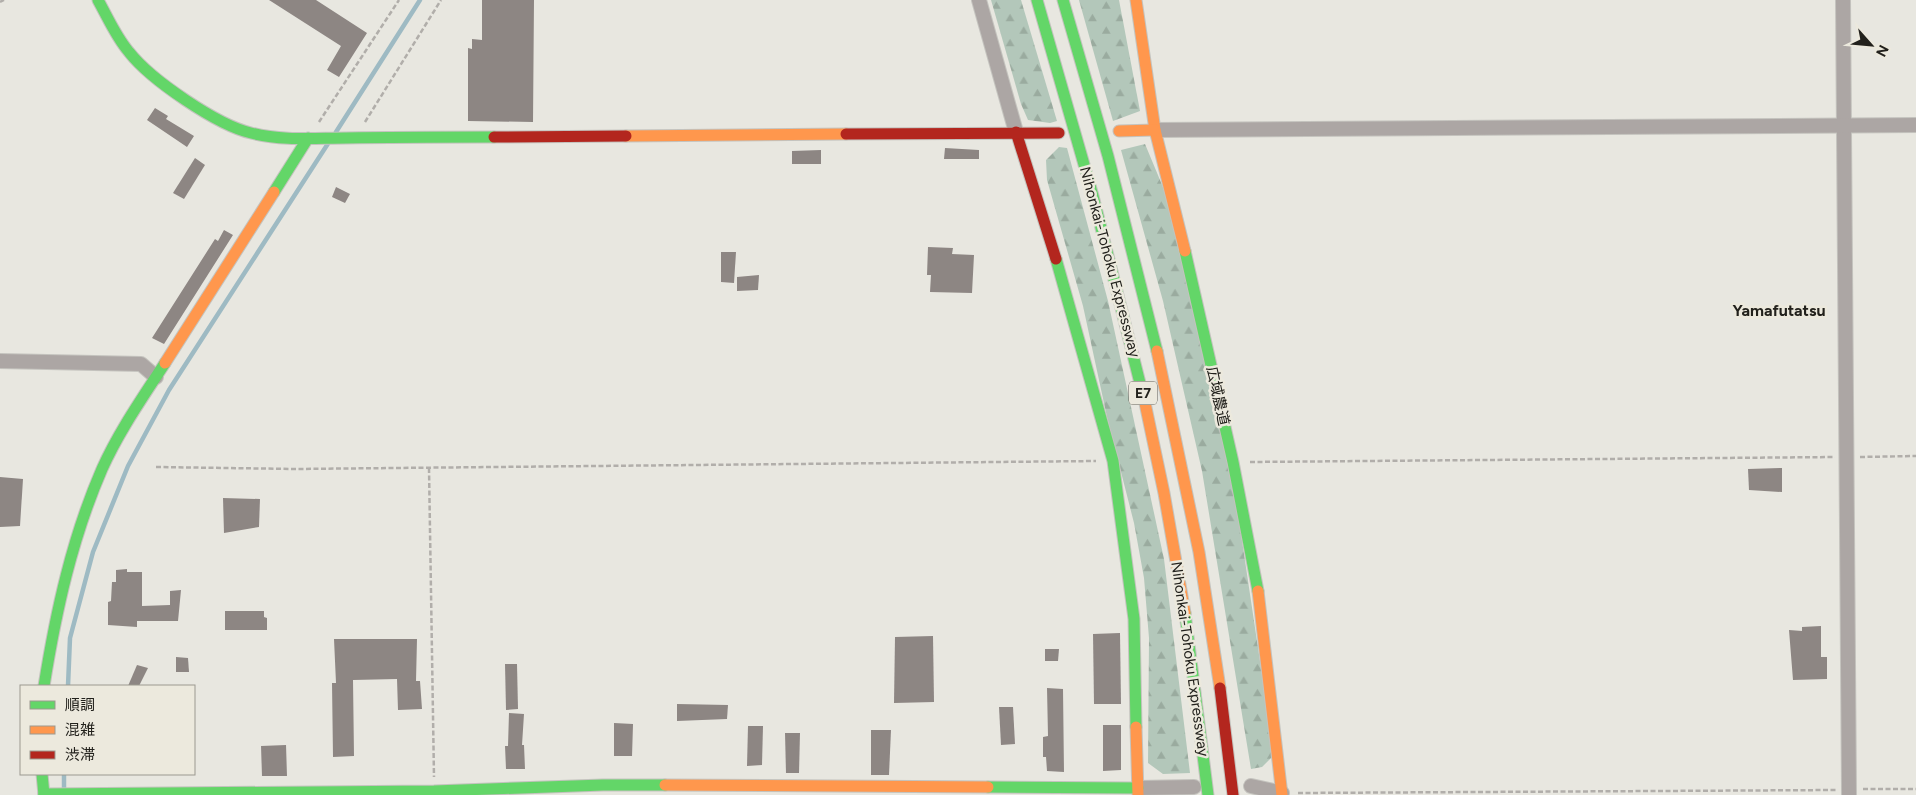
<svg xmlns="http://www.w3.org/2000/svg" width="1916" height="795" viewBox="0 0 1916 795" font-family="Figtree,'Noto Sans JP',sans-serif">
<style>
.forest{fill:url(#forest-firs)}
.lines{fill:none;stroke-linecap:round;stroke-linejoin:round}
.stream{stroke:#9ebac3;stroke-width:4.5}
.building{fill:#8d8683}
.street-casing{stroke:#c4c3be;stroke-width:16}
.fast-casing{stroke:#c4c3be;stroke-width:13}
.slow-casing{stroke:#c4c3be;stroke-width:13}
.jam-casing{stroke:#c4c3be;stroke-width:13}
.path{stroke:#b1aeaa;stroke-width:2.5;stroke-dasharray:5 2.5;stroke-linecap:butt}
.street{stroke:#aca6a4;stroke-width:14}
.fast{stroke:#63d668;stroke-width:11}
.slow{stroke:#ff974d;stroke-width:11}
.jam{stroke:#b3261e;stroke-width:11}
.labels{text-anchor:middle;stroke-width:5;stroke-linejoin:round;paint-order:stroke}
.shield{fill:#ece9dd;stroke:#5f5d56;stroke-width:1}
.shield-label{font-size:14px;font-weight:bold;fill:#22211c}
.street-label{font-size:15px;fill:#22211c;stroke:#ece9dd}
.neighbourhood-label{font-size:16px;font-weight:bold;fill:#22211c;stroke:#ece9dd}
</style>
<defs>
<pattern id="forest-firs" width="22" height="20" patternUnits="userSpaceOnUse" patternTransform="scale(1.25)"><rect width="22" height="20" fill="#b3c7ba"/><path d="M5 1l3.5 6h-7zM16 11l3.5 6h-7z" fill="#9aab9f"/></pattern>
</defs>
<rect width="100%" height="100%" fill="#e8e7e0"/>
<g class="forest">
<polygon points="991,0 1021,0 1057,121 1050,123 1028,120 1021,104"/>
<polygon points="1079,0 1119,0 1140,111 1113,121"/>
<polygon points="1145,144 1170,204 1234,487 1274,755 1262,767 1251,769 1202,471 1163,301 1121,150"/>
<polygon points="1059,147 1067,148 1108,301 1164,559 1190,773 1163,774 1148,763 1149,638 1144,578 1134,523 1107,417 1083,306 1047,180 1046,160"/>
</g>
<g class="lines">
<g class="stream">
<polyline points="336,132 420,0"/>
<polyline points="68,686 70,638 93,552 128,466 169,390 329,142"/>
<polyline points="64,790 64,774"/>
</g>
</g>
<g class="building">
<polygon points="269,0 316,0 367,33 339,77 327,70 341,46"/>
<polygon points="482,0 534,0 533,122 468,121 468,48 472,49 472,39 482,40"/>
<polygon points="155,108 168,116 166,119 194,136 187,147 147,120"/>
<polygon points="945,148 979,150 979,159 944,159"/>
<polygon points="821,150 821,164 792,164 792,151"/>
<polygon points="195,158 205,165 184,199 173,193"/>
<polygon points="336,187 350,194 345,203 332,197"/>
<polygon points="224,230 233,235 164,344 152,338 215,239 218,241"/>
<polygon points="928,247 953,248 952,254 974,255 972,293 930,292 931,275 927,275"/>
<polygon points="721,252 736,252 734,283 721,282"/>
<polygon points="759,275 758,290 737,291 737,277"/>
<polygon points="1782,468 1782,492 1749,490 1748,469"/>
<polygon points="0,477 23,479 20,526 0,527"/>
<polygon points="223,498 260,499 259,527 224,533"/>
<polygon points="127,569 127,572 142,572 142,606 170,605 170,591 181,590 178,621 137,621 137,627 108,625 108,602 111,601 112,582 116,582 116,570"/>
<polygon points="225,611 264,611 264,617 267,618 267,630 225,630"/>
<polygon points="1821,626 1821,657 1827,657 1827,679 1793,680 1789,630 1802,631 1802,627"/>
<polygon points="1120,633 1121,704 1094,704 1093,634"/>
<polygon points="933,636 934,702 894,703 895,637"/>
<polygon points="334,639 417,639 416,681 420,681 422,709 398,710 397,679 353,680 354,756 333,757 332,683 336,683"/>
<polygon points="1045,649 1059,649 1058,661 1045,661"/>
<polygon points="176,657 188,658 189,672 176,672"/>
<polygon points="505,664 517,664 518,709 506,710"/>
<polygon points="137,665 148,668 139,686 128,686"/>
<polygon points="1047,688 1063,689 1064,772 1047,771 1046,757 1043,757 1043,737 1048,736"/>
<polygon points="677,704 728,705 727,719 677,721"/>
<polygon points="999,707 1013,707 1015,744 1001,745"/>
<polygon points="509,713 524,714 522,745 524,745 525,769 506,769 505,746 508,746"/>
<polygon points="614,723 633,724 632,756 614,756"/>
<polygon points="1103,725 1121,725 1121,770 1103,771"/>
<polygon points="748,726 763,726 762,765 747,766"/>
<polygon points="871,730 891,730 889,775 871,775"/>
<polygon points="785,733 800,733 799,773 786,773"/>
<polygon points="286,745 287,776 262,776 261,746"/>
</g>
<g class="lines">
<defs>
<g id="street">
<polyline points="979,0 1016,132"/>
<polyline points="1843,0 1849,795"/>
<polyline points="1155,130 1916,125"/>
<polyline points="0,361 141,364 156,377"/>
<polyline points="1251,786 1282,793"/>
<polyline points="1138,788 1194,787"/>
</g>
<g id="fast">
<path d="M98,0C108,18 116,37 129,52C151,80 217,125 251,133C282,141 315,138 346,138C395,137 445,137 494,137"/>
<polyline points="1037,0 1093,196 1145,403"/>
<polyline points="1063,0 1108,156 1157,351"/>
<polyline points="274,192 308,138"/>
<polyline points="1185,251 1233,462 1258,591"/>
<polyline points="1056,259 1113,461 1134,619 1136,727"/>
<polyline points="1185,613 1208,795"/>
<path d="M44,686C56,611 72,538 102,469C119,431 143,397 165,363"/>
<polyline points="42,774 44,795"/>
<polyline points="988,787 1138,788"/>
<polyline points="44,794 434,791 603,785 665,785"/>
</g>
<g id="slow">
<polyline points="1136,0 1155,130 1185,251"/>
<polyline points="1119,131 1155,130"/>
<polyline points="626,136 846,134"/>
<polyline points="1157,351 1199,552 1220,688"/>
<polyline points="165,363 274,192"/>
<polyline points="1145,403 1164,493 1185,613"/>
<polyline points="1258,591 1282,795"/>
<polyline points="1136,727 1138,795"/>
<polyline points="665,785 988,787"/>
</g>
<g id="jam">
<polyline points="1016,132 1056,259"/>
<polyline points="846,134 1059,133"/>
<polyline points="494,137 626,136"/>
<polyline points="1220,688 1233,795"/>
</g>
</defs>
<use href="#street" class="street-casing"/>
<use href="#fast" class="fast-casing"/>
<use href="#slow" class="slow-casing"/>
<use href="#jam" class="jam-casing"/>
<g class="path">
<polyline points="0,2 4,0"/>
<polyline points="319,122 399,0"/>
<polyline points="365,122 441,0"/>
<polyline points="1860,457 1916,456"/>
<polyline points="1250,462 1835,457"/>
<polyline points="156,467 295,469 1096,461"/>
<polyline points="429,468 434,777"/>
<polyline points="1863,789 1916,789"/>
<polyline points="1298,793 1837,790"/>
</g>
<use href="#street" class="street"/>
<use href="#fast" class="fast"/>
<use href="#slow" class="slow"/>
<use href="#jam" class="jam"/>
</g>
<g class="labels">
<rect class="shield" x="1129" y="381.5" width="28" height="23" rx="4"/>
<g class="shield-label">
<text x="1143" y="398">E7</text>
</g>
<g class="street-label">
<text transform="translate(1110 262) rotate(75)" y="5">Nihonkai-Tohoku Expressway</text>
<text transform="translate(1218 396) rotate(78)" y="5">広域農道</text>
<text transform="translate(1190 659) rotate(82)" y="5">Nihonkai-Tohoku Expressway</text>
</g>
<g class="neighbourhood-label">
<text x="1779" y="316">Yamafutatsu</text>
</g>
</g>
<rect x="20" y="685" width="175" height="90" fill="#ece9dd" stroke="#9b9990"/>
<rect x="30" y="701" width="25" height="8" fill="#63d668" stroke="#9b9990"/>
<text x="65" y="710" font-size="15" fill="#22211c">順調</text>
<rect x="30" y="726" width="25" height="8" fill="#ff974d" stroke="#9b9990"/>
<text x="65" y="735" font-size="15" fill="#22211c">混雑</text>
<rect x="30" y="751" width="25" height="8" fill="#b3261e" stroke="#9b9990"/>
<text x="65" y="760" font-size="15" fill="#22211c">渋滞</text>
<g transform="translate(1871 45) rotate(117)" stroke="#ece9dd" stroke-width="4" paint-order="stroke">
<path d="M0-4L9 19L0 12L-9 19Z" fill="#22211c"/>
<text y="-8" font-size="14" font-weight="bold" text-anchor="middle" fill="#22211c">N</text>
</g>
</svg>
